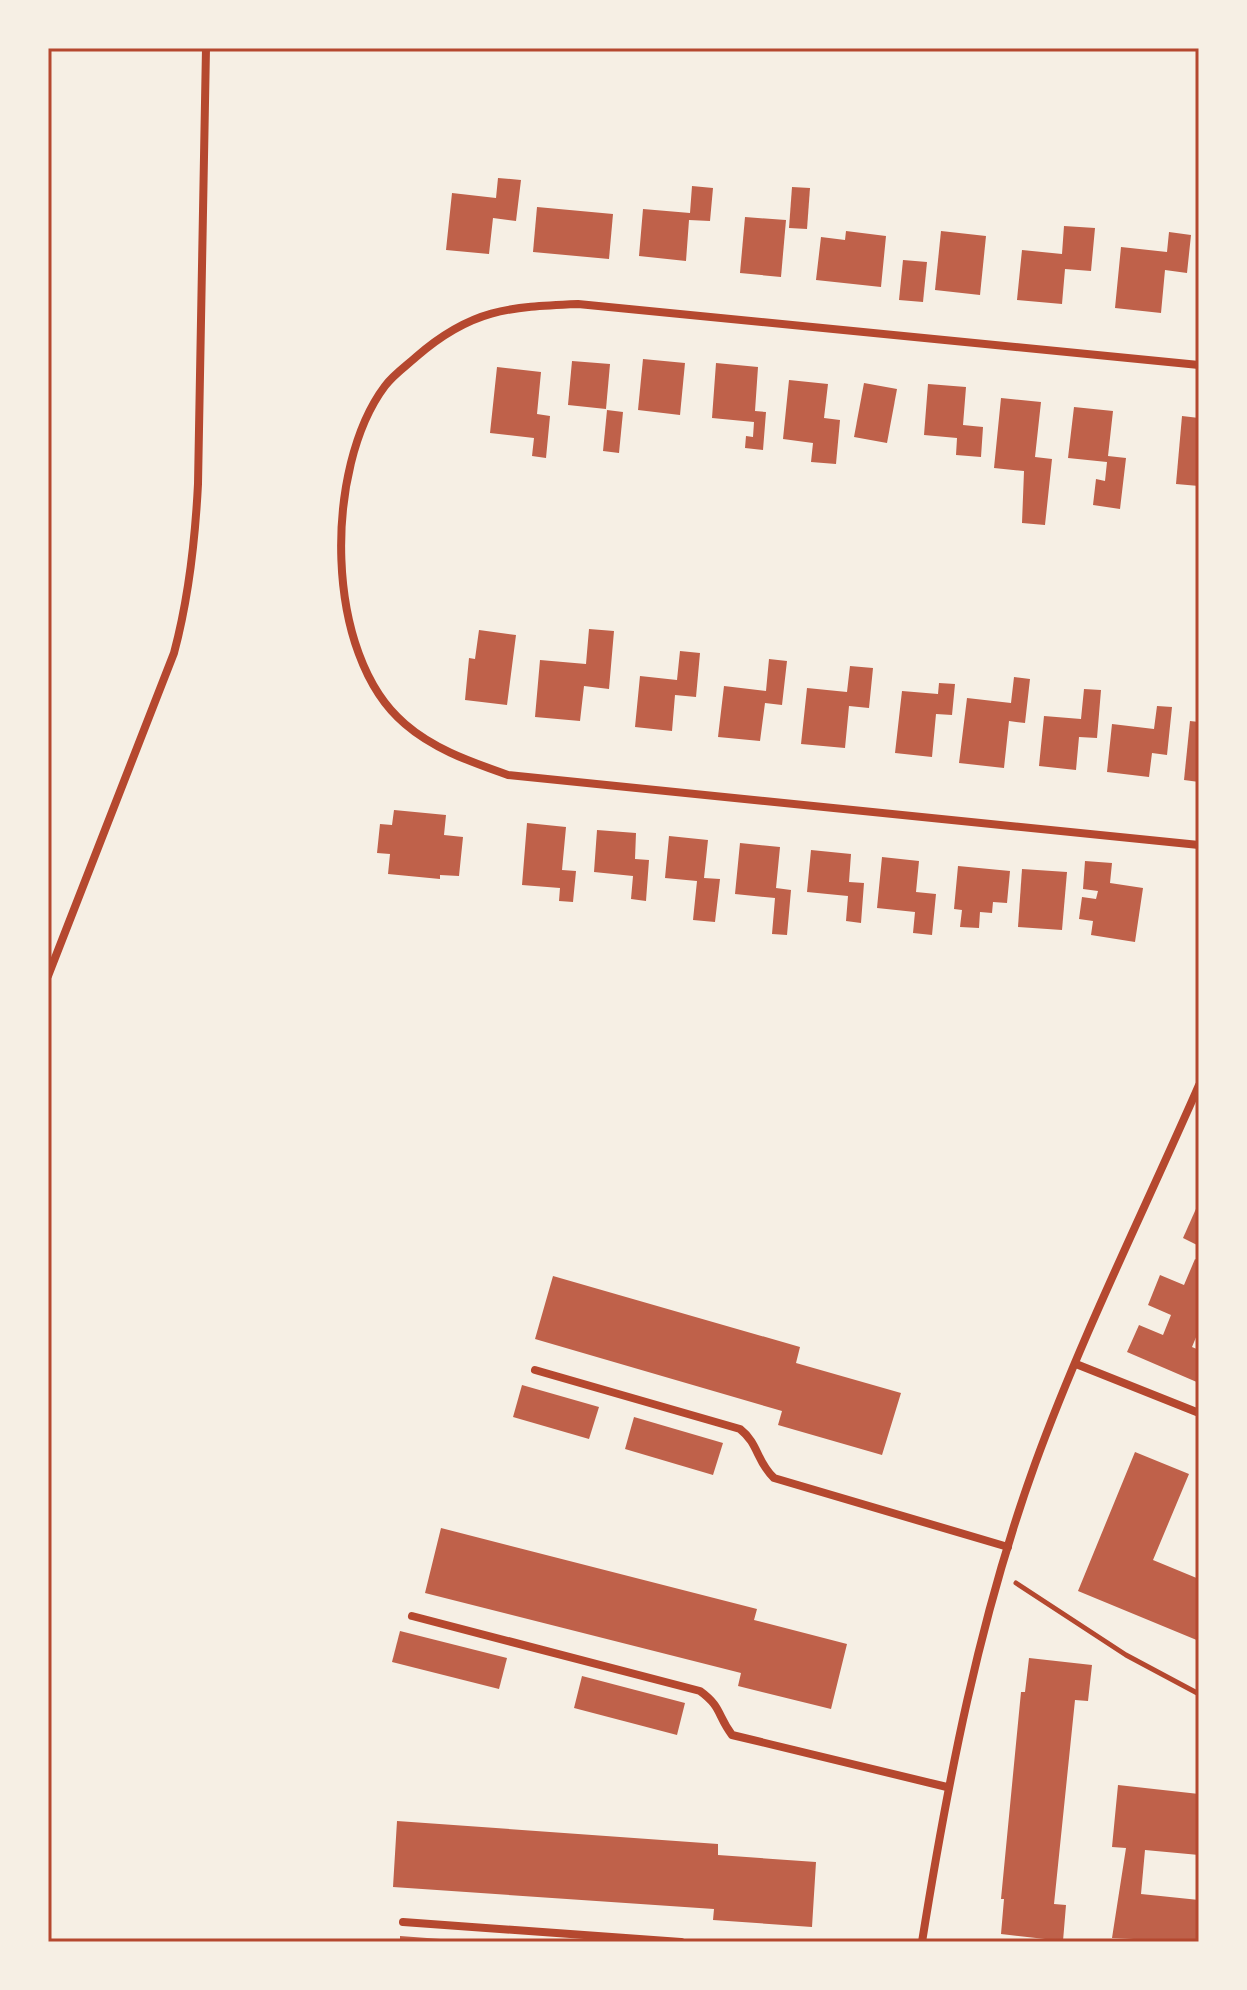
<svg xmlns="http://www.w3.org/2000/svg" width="1247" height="1990" viewBox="0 0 1247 1990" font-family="Montserrat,sans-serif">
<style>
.building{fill:#bf614a}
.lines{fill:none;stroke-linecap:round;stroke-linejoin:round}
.path{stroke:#b5482f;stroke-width:5}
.minor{stroke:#b5482f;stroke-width:8}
.neatline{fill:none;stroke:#b5482f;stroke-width:3}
</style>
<rect width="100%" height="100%" fill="#f6efe4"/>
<g class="building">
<polygon points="498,178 521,180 516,221 493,218 489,254 446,250 452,193 496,198"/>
<polygon points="692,186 713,188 710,221 689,220 686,261 639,256 643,209 690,213"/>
<polygon points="792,187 810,188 807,229 789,228"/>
<polygon points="537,207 613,214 609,259 533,252"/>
<polygon points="745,217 786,220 781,277 740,273"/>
<polygon points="1064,226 1095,228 1091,271 1065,269 1062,304 1017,300 1022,250 1062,254"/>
<polygon points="846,231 886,236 881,287 816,280 821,237 845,240"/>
<polygon points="941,231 986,236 980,295 935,290"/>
<polygon points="1169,232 1191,235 1187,273 1165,270 1161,313 1115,308 1121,247 1167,252"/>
<polygon points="903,260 927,262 923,302 899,300"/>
<polygon points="643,359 685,363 680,415 638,410"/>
<polygon points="572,361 610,364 606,409 568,405"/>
<polygon points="716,363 758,367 755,411 766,412 763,450 745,448 746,436 753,437 754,422 712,418"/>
<polygon points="497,367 541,372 537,414 550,416 546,458 532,456 534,438 490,433"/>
<polygon points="789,380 828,384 824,418 840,420 836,464 811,462 813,443 783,439"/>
<polygon points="864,383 897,389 887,443 854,437"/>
<polygon points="928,384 966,387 963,425 983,427 981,457 956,455 957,438 924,435"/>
<polygon points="1001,398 1041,402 1035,457 1052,459 1045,525 1022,523 1024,471 994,468"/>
<polygon points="1074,407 1113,411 1108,456 1126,458 1120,509 1093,505 1096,479 1105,481 1107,462 1068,458"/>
<polygon points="607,410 623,412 619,453 603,451"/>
<polygon points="1182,416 1199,418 1199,486 1176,484"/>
<polygon points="589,629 614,631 609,689 584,686 580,721 535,717 540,660 586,664"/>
<polygon points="479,630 516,635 507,705 465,700 469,658 475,659"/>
<polygon points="680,651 700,653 696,697 675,695 672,731 635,727 640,676 677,680"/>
<polygon points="769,659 787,661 782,705 765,703 760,741 718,737 724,686 766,691"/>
<polygon points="850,666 873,668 869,708 849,706 845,748 801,744 807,688 847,692"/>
<polygon points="1014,677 1030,679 1025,723 1009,721 1004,768 959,763 967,698 1011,703"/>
<polygon points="939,683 955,684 952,715 936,714 932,757 895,753 902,691 938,694"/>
<polygon points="1084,689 1101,690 1097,738 1079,737 1076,770 1039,766 1044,716 1081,719"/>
<polygon points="1157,706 1172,707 1167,755 1152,753 1149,777 1107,772 1112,724 1154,729"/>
<polygon points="1190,721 1199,722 1199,782 1184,780"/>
<polygon points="394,810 446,815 444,835 463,837 459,876 440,875 440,879 388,874 390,854 377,853 380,824 392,825"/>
<polygon points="527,823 566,827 562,870 576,871 573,902 559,901 560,888 522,885"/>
<polygon points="597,830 636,833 635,859 649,860 646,901 631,899 633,876 594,872"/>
<polygon points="669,836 708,840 704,878 720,879 715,922 693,920 697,881 665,878"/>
<polygon points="740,843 780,847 776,888 791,890 787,935 772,934 775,898 735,894"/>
<polygon points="811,850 851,854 849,882 864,883 861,923 846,921 848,896 807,892"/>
<polygon points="882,857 919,861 916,892 936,894 932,935 913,933 915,912 877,908"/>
<polygon points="1085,861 1112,863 1110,883 1143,888 1135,942 1091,935 1093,921 1079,919 1082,897 1096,899 1098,891 1083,889"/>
<polygon points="958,866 1010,871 1007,903 993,902 992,913 980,912 979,928 960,927 962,910 954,909"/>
<polygon points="1022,869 1067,872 1062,930 1018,927"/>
<polygon points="1199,1202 1199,1246 1183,1238"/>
<polygon points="1195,1259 1199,1261 1199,1330 1192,1347 1199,1350 1199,1383 1127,1352 1139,1325 1163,1335 1171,1315 1148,1305 1160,1275 1184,1285"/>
<polygon points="553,1276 800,1347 796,1363 901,1393 882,1455 778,1425 782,1411 535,1339"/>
<polygon points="522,1385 599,1407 589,1439 513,1417"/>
<polygon points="634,1417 723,1443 713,1475 625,1449"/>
<polygon points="1135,1452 1189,1474 1153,1560 1199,1579 1199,1641 1078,1591"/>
<polygon points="441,1528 757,1609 754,1620 847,1644 831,1709 738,1686 741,1673 425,1593"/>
<polygon points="400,1631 507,1658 499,1689 392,1662"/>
<polygon points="1029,1658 1092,1665 1088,1701 1075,1700 1054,1904 1066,1905 1063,1941 1001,1934 1004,1899 1001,1899 1021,1692 1025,1692"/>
<polygon points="582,1676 685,1703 677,1735 574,1708"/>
<polygon points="1118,1785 1199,1794 1199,1855 1145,1850 1141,1894 1199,1900 1199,1942 1112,1938 1126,1848 1112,1847"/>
<polygon points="397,1821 718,1844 718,1855 816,1862 812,1927 713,1920 714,1909 393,1887"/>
<polygon points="400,1936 454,1940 453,1942 400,1942"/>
</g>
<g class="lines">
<polyline class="path" points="1016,1583 1126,1655 1199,1694"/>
<g class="minor">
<path d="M1199,365L578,304C508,307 471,309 416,357C406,366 393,375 385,386C324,467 323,655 405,724C435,750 472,762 508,775L1199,845"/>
<path d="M48,976L174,653C189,597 195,543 198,484L206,48"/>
<polyline points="1076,1364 1199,1413"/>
<path d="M535,1370L740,1429C759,1444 756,1461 774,1478L1008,1547"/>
<path d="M412,1616L700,1691C722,1707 717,1715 732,1735L947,1787"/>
<polyline points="403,1922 681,1942"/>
<path d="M922,1942C948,1780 979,1619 1035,1464C1082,1335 1144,1211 1199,1085"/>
</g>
</g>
<rect width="1247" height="1990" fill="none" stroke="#f6efe4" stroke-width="100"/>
<rect x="50" y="50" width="1147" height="1890" class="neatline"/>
</svg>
